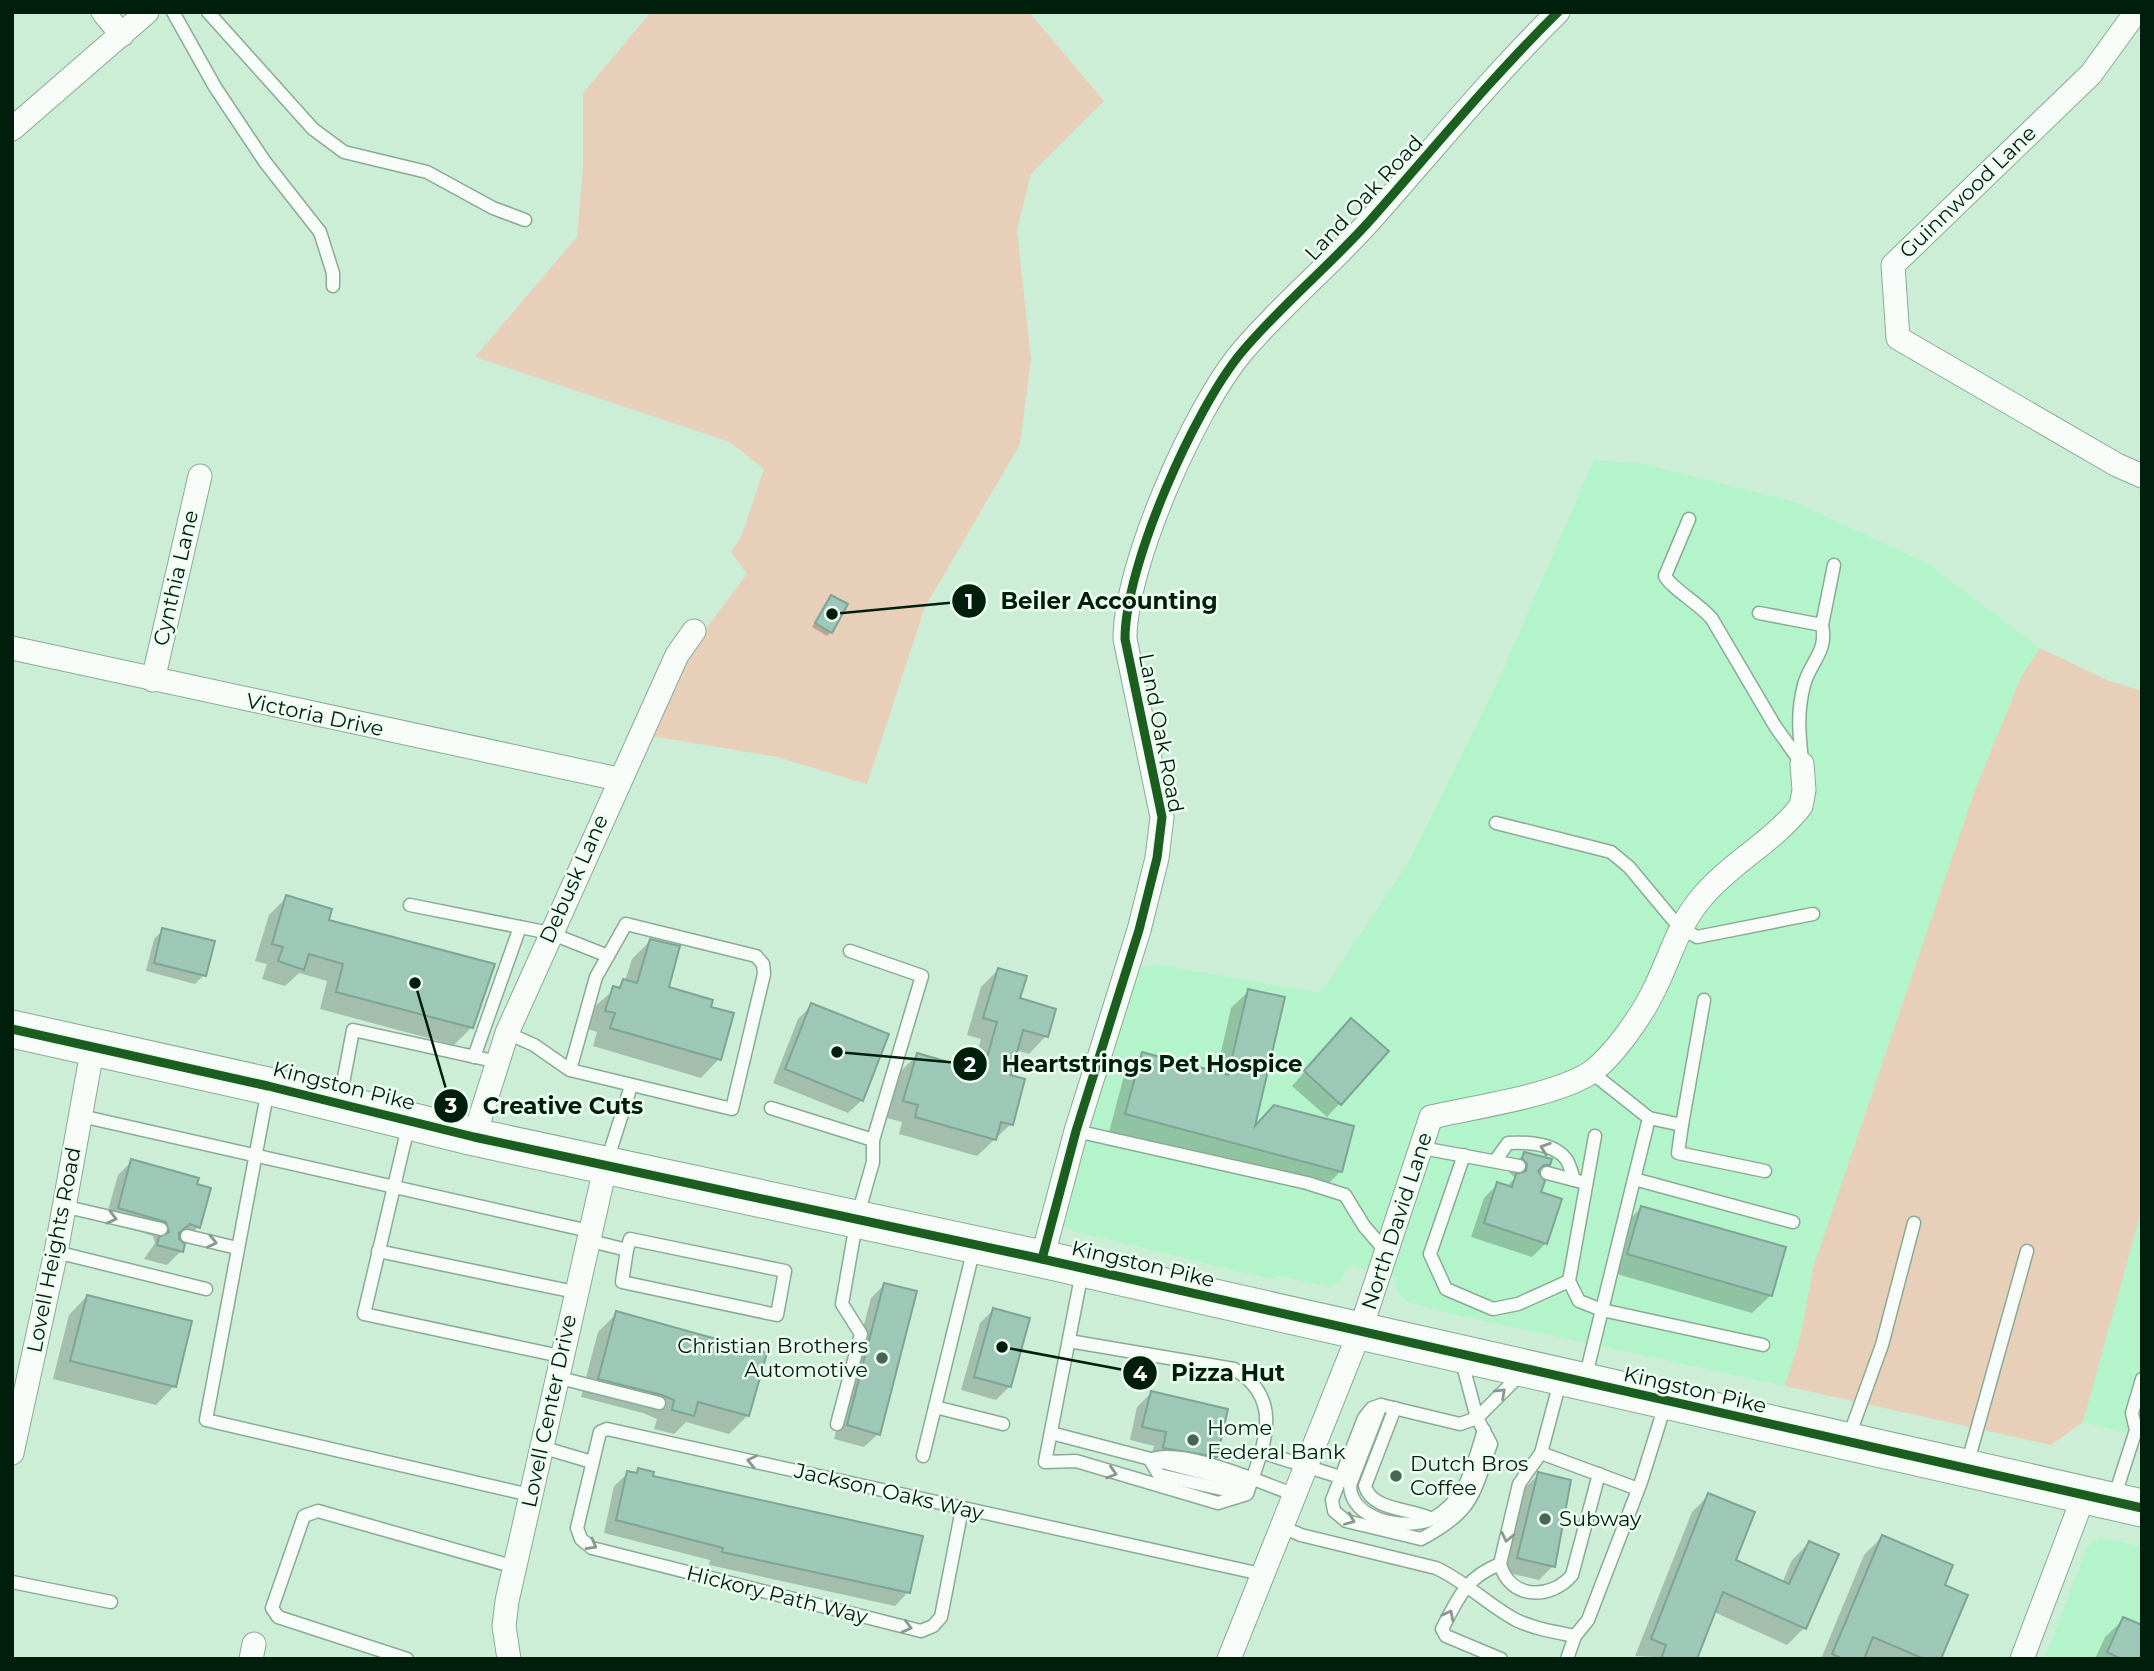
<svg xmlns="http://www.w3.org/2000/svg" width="2154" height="1671" viewBox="0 0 2154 1671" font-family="Montserrat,sans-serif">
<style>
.built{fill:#b4f4ca}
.green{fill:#e8cfba}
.shadow{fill:#0003}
.building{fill:#9dc7b7;stroke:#7ea496;stroke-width:2}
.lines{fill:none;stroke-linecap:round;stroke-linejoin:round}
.lane-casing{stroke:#8baa96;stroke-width:15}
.street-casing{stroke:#8baa96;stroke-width:25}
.primary-casing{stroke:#8baa96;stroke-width:39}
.lane{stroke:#f7fcf9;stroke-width:12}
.street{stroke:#f7fcf9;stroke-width:23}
.primary{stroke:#f7fcf9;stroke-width:37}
.cycleway-casing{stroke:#eefdf2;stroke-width:13}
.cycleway{stroke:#1b5e20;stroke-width:9}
.oneway{stroke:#88988e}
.poi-dot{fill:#476753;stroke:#eefdf2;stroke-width:2.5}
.labels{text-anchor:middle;stroke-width:5;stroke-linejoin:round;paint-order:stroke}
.street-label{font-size:21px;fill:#001e0c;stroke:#eefdf2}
.poi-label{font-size:21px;fill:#001e0c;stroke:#eefdf2;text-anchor:start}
.leader{fill:none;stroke:#001e0c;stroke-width:2.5}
.callout-dot{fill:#001e0c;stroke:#eefdf2;stroke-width:2.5}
.mark-label{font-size:21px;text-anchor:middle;font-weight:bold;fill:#fff}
.callout-label{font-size:23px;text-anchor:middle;font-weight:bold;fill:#001e0c;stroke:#eefdf2;stroke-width:5;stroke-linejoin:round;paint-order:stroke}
</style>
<rect width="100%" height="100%" fill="#cceed7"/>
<g class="built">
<polygon points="1594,460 1644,464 1795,502 1928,564 2040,648 2021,677 1974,793 1814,1265 1800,1338 1785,1386 1448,1313 1408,1302 1398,1293 1395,1277 1350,1265 1340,1280 1329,1287 1280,1276 1271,1279 1073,1231 1064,1225 1063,1212 1133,976 1142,967 1160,965 1321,993 1408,863 1500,677"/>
<polygon points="2142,1208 2142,1437 2083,1422"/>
<polygon points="2100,1537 2142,1547 2142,1659 2045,1659 2087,1547"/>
</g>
<g class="green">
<polygon points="651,12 1029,12 1104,101 1031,174 1017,230 1031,359 1020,444 925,607 867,784 777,757 651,736 693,646 747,574 731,552 741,537 764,469 730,442 475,357 577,237 583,168 583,93"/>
<polygon points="2040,648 2109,681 2142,691 2142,1208 2083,1422 2051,1445 1785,1386 1800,1338 1814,1265 1974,793 2021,677"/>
</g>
<g class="shadow">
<polygon points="831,597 831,632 827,636 812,627"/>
<polygon points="287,897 327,921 472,1027 454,1045 320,1009 327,981 299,973 285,986 262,979 267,964 255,961 269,915"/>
<polygon points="163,930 204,975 195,984 146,971 154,939"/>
<polygon points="650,941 666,988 709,1008 719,1059 701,1078 593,1046 597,1032 588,1029 595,1006 625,981 632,959"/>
<polygon points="998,970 1046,1036 1029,1054 1016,1050 1009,1077 1011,1124 977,1156 899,1134 902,1122 887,1118 900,1072 917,1055 972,1071 981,1039 967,1035 981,987"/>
<polygon points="1249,991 1253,1129 1341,1171 1323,1189 1109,1132 1125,1072 1142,1054 1216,1074 1231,1008"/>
<polygon points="812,1005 862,1100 848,1113 773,1083 798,1019"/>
<polygon points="1338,1034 1340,1103 1327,1117 1292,1086"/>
<polygon points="1524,1154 1549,1164 1538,1174 1546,1243 1532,1257 1471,1237 1484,1198 1498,1184 1506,1187 1515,1178 1509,1172 1510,1167"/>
<polygon points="132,1161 198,1227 185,1240 174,1237 181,1251 167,1265 144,1259 155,1243 153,1236 105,1221 118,1175"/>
<polygon points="1641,1208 1771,1295 1752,1313 1610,1272 1623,1226"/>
<polygon points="885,1284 878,1434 864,1447 834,1439 871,1298"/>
<polygon points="87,1296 174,1386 156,1405 53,1379 69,1315"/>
<polygon points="993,1310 1010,1386 996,1400 961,1390 980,1323"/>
<polygon points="617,1313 748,1415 729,1434 686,1422 674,1434 654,1429 657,1419 643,1413 581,1397 598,1332"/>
<polygon points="1151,1393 1216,1457 1202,1470 1150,1461 1154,1446 1130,1440 1137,1407"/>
<polygon points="639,1470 651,1477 908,1592 895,1606 709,1565 710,1560 604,1533 614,1486 628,1473 635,1474"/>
<polygon points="1539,1474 1553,1566 1539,1580 1504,1572 1523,1490"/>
<polygon points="1709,1495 1734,1561 1782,1583 1792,1560 1809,1543 1837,1555 1804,1628 1787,1645 1714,1612 1695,1659 1635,1656 1692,1512"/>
<polygon points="1882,1537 1943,1586 1939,1659 1821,1659 1864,1555"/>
<polygon points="2124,1619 2142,1659 2095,1659 2105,1637"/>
</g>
<g class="building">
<polygon points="831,595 848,604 832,633 815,623"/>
<polygon points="286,895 332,909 329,920 495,964 473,1028 336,992 343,964 309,954 304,970 278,961 283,947 272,944"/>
<polygon points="162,928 215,941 206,976 154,963"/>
<polygon points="650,939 680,946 669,987 713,1000 711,1007 734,1013 721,1060 610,1028 615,1013 605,1011 613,986 620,988 623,979 637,983"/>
<polygon points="998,968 1027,976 1020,998 1056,1009 1048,1037 1023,1030 1011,1075 1025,1079 1013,1125 1001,1122 996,1140 915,1117 918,1105 903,1101 917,1053 983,1072 997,1022 983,1018"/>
<polygon points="1248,989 1285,997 1255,1126 1274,1105 1354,1126 1342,1172 1125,1114 1142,1052 1228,1075"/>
<polygon points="811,1003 889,1034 863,1101 785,1069"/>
<polygon points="1351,1018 1389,1051 1341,1105 1304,1071"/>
<polygon points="1524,1152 1552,1159 1550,1165 1544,1165 1538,1171 1545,1181 1541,1192 1562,1199 1547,1244 1484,1223 1497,1182 1512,1187 1516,1174 1526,1171 1527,1164 1522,1158"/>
<polygon points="131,1159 199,1178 197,1184 211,1188 200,1228 190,1224 179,1233 179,1239 185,1244 183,1252 157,1245 159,1237 169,1232 166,1222 118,1208"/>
<polygon points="1641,1206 1786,1247 1772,1296 1627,1254"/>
<polygon points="884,1283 917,1291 880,1435 847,1425"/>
<polygon points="87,1295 192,1321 176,1387 70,1361"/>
<polygon points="993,1308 1030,1318 1011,1387 974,1377"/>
<polygon points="616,1311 767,1353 749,1416 698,1402 694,1416 672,1410 674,1400 662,1395 598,1379"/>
<polygon points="1151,1391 1228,1409 1217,1457 1163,1448 1166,1432 1142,1427"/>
<polygon points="638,1468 654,1472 653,1476 923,1536 910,1593 722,1552 723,1548 616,1520 627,1471 637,1473"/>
<polygon points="1538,1472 1571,1480 1555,1567 1517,1558"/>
<polygon points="1708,1493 1755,1512 1736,1560 1789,1584 1809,1541 1839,1554 1806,1629 1723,1592 1697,1659 1661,1659 1666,1645 1651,1639"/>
<polygon points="1882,1535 1953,1565 1945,1585 1968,1595 1941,1659 1924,1659 1873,1637 1864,1659 1843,1659 1832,1654"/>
<polygon points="2123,1617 2142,1625 2142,1659 2121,1659 2107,1652"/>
</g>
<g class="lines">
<defs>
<g id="lane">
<polyline points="173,12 215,87 265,162 320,232 333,273 333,286"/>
<polyline points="208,12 313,129 344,152 427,172 493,208 525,220"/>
<path d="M1689,519L1665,576C1671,588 1701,605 1712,619L1775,726L1802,764"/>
<path d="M1759,613L1822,625C1828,652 1810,662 1804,685C1797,712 1799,733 1802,761"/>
<polyline points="1822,625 1834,565"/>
<polyline points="1496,823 1611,852 1629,867 1679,927 1697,937 1813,914"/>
<polyline points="410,905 550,933 608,956"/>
<polyline points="507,1033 534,1045 570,1070 732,1109 764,974 763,964 756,956 626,924 596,977 570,1070"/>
<polyline points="474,1057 520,927"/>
<polyline points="1591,1072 1649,1118"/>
<polyline points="268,1089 206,1420 530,1495"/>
<polyline points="340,1099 353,1030 498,1062"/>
<polyline points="771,1108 873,1140"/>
<polyline points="81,1116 589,1231"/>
<polyline points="409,1123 364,1314 560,1356"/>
<polyline points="1682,1125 1678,1153 1765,1171"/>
<polyline points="1076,1131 1307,1183 1345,1195 1364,1226 1388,1254"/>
<polyline points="1595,1136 1569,1281 1579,1301 1602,1310 1763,1345"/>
<polyline points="1422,1148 1519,1166"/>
<polyline points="1464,1155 1430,1254 1446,1289 1493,1309 1518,1304 1569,1281"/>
<path d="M1495,1161L1508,1143C1525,1142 1554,1143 1566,1159C1570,1164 1572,1174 1574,1180L1586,1183"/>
<polyline points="606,1164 631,1086"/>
<polyline points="1547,1173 1574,1180"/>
<polyline points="1634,1179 1793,1222"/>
<polyline points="63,1206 161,1229"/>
<polyline points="187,1236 237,1248"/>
<polyline points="587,1240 627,1250 622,1282 777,1315 785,1271 630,1239 627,1250"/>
<polyline points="378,1251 575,1292"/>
<polyline points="56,1252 206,1289"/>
<path d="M1069,1341L1234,1369C1287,1400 1262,1449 1247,1494L1218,1503L1076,1461L1045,1462L1082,1272"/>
<path d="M1461,1358L1477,1418L1491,1444C1473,1497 1472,1512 1421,1539L1346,1521L1334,1511L1332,1500L1364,1418L1372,1408L1381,1405L1460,1424L1477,1418L1523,1372"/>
<polyline points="556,1377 659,1403"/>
<path d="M1561,1378L1541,1453L1519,1484L1500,1564C1510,1600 1551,1600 1572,1575L1599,1474"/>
<polyline points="1585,1379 1649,1118 1682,1125 1704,1000"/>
<path d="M1381,1405L1350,1485C1350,1520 1405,1531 1432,1519"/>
<polyline points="935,1407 1003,1424"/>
<path d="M1395,1408L1365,1486C1372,1511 1411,1508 1432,1519C1468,1499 1472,1467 1484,1430"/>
<polyline points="837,1424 861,1334 842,1304 857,1218 873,1162 873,1140 922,976 850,951"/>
<polyline points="1051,1433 1231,1480 1251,1479"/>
<polyline points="1848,1439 1882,1345 1914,1223"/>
<polyline points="541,1447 592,1462"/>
<polyline points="1261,1452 1340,1477"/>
<polyline points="1541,1453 1638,1489"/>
<polyline points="923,1456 974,1248"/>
<path d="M1150,1460C1180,1446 1261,1483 1293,1494"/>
<polyline points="1150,1460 1159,1475 1226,1490 1243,1483"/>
<polyline points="1967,1465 2027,1251"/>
<polyline points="2114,1498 2136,1430 2132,1413 2142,1379"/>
<polyline points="962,1509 941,1617 933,1626 921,1631 592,1548 581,1539 577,1528 600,1432 607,1429 1261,1574"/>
<path d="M1280,1526L1301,1535L1436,1568C1465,1581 1488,1605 1516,1620C1535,1629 1555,1632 1575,1636L1588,1620L1641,1482L1666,1402"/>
<path d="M1500,1564C1465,1578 1459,1597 1442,1629L1446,1636L1501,1659"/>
<polyline points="12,1582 111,1602"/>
<polyline points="407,1659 278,1617 272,1608 304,1516 318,1511 515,1567"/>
<polyline points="1567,1659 1575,1636"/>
</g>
<g id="street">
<polyline points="103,12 122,35"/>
<polyline points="2136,12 2091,74 1893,265 1898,338 2117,465 2142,476"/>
<polyline points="12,129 147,12"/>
<polyline points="12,648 618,779"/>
<polyline points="153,680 200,476"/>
<polyline points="474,1137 507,1033 677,655 694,631"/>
<path d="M1042,1259L1076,1131L1139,930L1157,858L1162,817L1125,639C1125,565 1194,410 1241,353C1282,304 1332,264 1374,216C1434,148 1493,76 1558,12"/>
<polyline points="12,1453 56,1252 93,1046"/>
<polyline points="251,1659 254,1644"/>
<polyline points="509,1659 504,1626 507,1601 606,1164"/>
<path d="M1229,1659L1360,1331L1431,1117C1474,1107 1554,1096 1590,1073C1612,1058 1640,1018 1652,994C1670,960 1677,925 1703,896C1732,862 1774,841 1801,806L1804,790L1802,764"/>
<polyline points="2022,1659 2084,1495"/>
</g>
<polyline id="primary" points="12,1029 268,1086 474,1137 1042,1259 2142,1508"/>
</defs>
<use href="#lane" class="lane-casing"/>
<use href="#street" class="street-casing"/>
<use href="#primary" class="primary-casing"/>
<use href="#lane" class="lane"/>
<use href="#street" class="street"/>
<use href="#primary" class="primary"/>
<defs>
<g id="cycleway">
<polyline points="12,1029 268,1086 474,1137 1042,1259 2142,1508"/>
<path d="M1042,1259L1076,1131L1139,930L1157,858L1162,817L1125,639C1125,565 1194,410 1241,353C1282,304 1332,264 1374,216C1434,148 1493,76 1558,12"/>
</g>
</defs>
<use href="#cycleway" class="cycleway-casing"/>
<use href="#cycleway" class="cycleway"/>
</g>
<defs><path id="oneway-chevron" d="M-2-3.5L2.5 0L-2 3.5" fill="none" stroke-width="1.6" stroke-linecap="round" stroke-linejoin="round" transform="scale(1.75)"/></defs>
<g class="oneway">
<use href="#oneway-chevron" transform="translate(1545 1148) rotate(-161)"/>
<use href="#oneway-chevron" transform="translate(112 1218) rotate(14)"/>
<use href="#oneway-chevron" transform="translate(212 1242) rotate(13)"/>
<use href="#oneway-chevron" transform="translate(1501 1393) rotate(-44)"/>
<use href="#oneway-chevron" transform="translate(752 1461) rotate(-167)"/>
<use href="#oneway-chevron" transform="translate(1112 1473) rotate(17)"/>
<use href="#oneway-chevron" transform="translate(1350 1520) rotate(23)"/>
<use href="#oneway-chevron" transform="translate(1507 1537) rotate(103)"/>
<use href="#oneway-chevron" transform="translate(592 1545) rotate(29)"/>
<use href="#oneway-chevron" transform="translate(1449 1615) rotate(-63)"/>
<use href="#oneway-chevron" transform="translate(907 1627) rotate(14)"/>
</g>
<g class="poi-dot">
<circle cx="882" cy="1358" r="7"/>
<circle cx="1193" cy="1440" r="7"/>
<circle cx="1396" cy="1476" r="7"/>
<circle cx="1545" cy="1519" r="7"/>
</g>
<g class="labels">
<g class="street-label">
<text transform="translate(1968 192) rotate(-44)" y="7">Guinnwood Lane</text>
<text transform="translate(1364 198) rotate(-47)" y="7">Land Oak Road</text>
<text transform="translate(176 578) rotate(-77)" y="7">Cynthia Lane</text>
<text transform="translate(315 715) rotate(12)" y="7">Victoria Drive</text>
<text transform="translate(1161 733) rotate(79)" y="7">Land Oak Road</text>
<text transform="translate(574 879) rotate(-66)" y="7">Debusk Lane</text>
<text transform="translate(344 1086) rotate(14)" y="7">Kingston Pike</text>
<text transform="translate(1397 1221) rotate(-72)" y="7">North David Lane</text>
<text transform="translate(54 1250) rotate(-79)" y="7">Lovell Heights Road</text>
<text transform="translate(1143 1264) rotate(13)" y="7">Kingston Pike</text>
<text transform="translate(1695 1390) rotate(13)" y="7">Kingston Pike</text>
<text transform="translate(549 1411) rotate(-78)" y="7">Lovell Center Drive</text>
<text transform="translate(889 1492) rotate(13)" y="7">Jackson Oaks Way</text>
<text transform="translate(777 1595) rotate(14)" y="7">Hickory Path Way</text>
</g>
<g class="poi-label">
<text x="868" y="1353" text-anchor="end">Christian Brothers<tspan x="868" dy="24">Automotive</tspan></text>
<text x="1207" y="1435">Home<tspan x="1207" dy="24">Federal Bank</tspan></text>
<text x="1410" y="1471">Dutch Bros<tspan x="1410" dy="24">Coffee</tspan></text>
<text x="1559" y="1526">Subway</text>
</g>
</g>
<path class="leader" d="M832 614L969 601M837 1052L970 1064M415 983L451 1106M1002 1347L1140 1373"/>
<g class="callout-dot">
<circle cx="832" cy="614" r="7"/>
<circle cx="837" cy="1052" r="7"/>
<circle cx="415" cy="983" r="7"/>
<circle cx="1002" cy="1347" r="7"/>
<circle cx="969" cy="601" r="18"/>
<circle cx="970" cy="1064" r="18"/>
<circle cx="451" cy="1106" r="18"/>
<circle cx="1140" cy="1373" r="18"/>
</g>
<g class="mark-label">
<text x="969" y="609">1</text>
<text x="970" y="1072">2</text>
<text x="451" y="1113">3</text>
<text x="1140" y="1381">4</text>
</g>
<g class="callout-label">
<text x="1109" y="609">Beiler Accounting</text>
<text x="1152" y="1072">Heartstrings Pet Hospice</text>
<text x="563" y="1114">Creative Cuts</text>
<text x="1228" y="1381">Pizza Hut</text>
</g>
<rect width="2154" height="1671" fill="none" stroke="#001e0c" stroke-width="28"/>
</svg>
